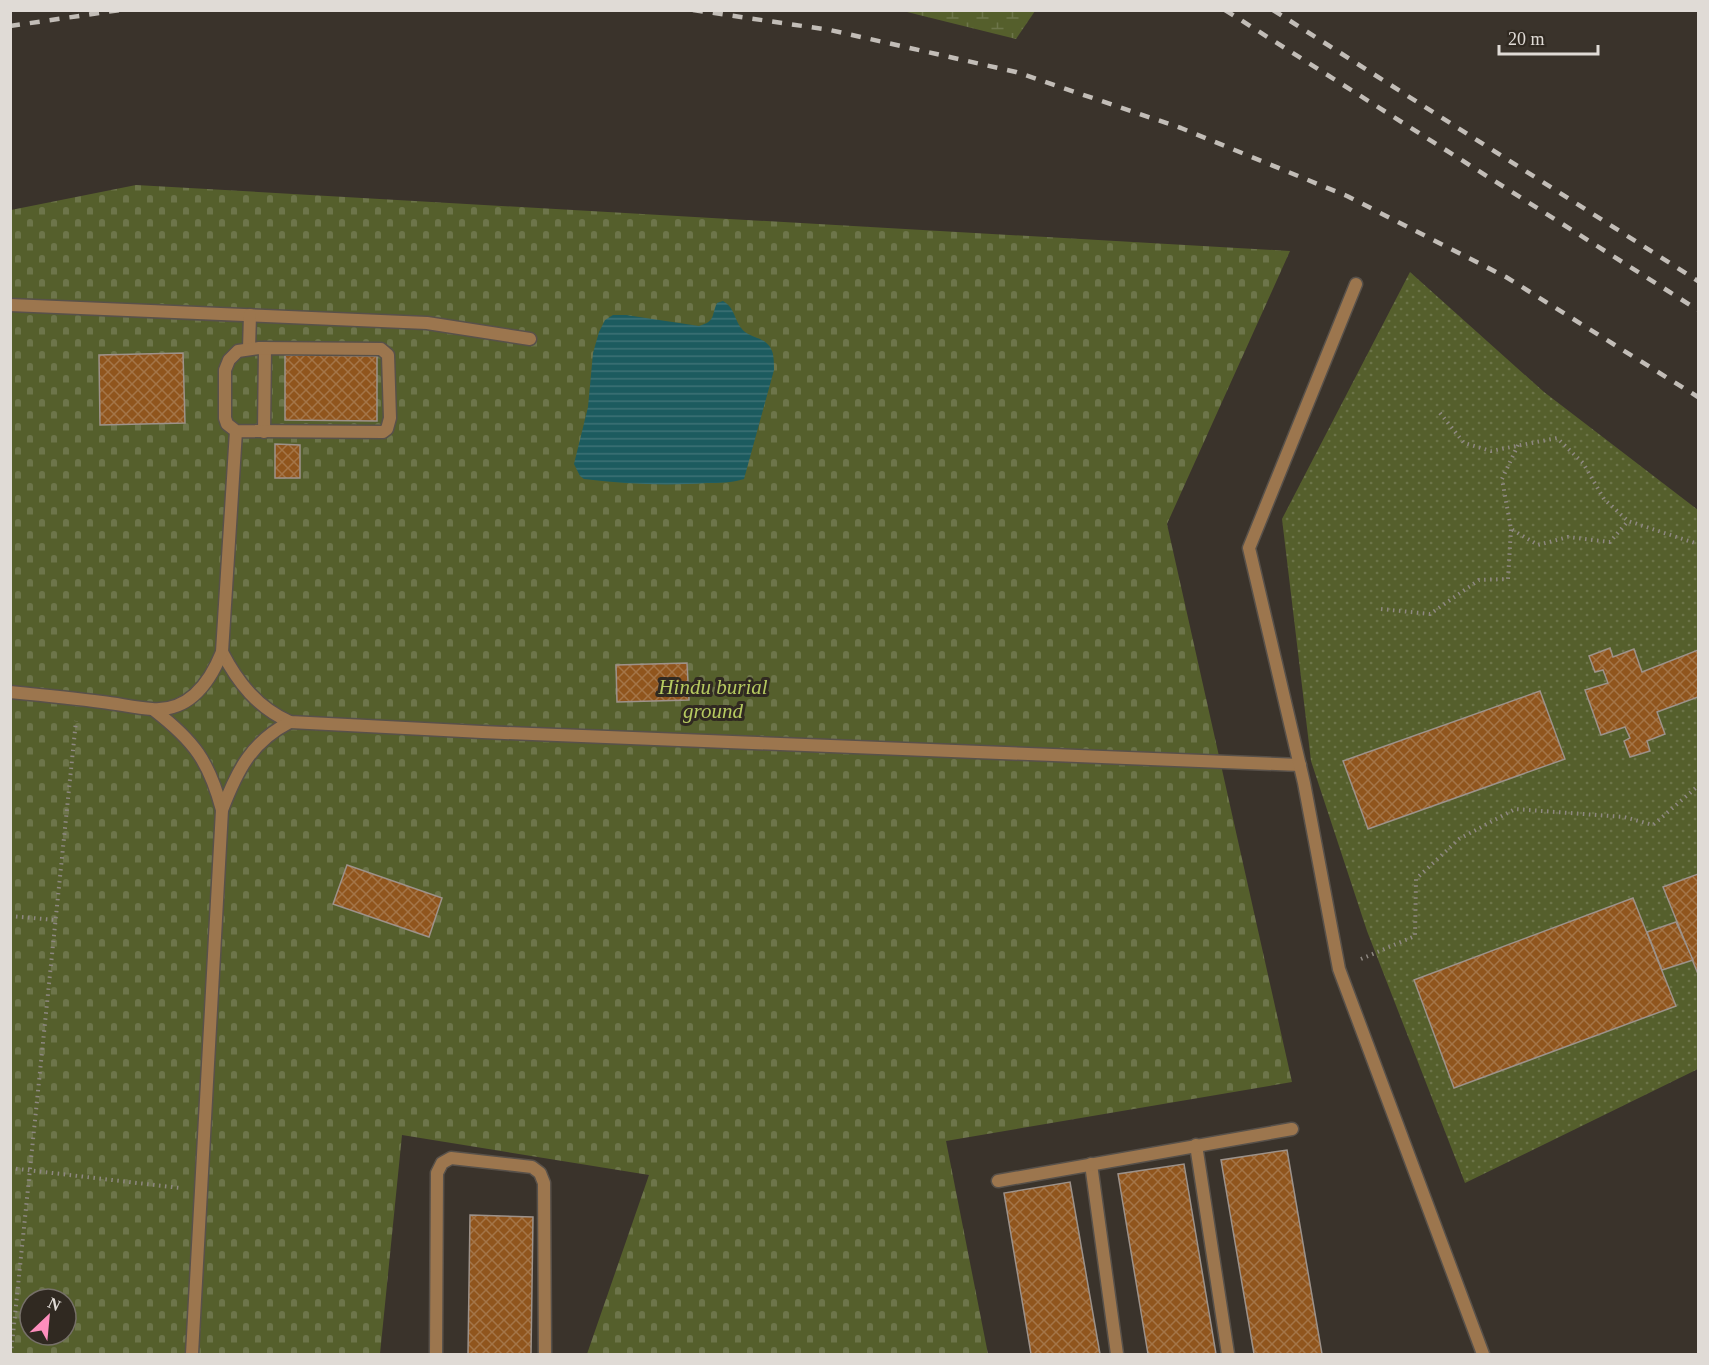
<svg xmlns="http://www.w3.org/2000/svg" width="1709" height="1365" viewBox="0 0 1709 1365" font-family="'Times New Roman',serif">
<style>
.wetland{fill:url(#wetland-marsh)}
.cemetery{fill:url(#cemetery-stones);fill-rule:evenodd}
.park{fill:url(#park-dots)}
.water{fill:url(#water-rules)}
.building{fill:url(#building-cross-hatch);stroke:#9d928a;stroke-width:1.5}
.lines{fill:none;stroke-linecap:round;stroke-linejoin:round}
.service-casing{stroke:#58514a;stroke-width:15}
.minor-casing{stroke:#58514a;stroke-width:15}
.path{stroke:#8e8881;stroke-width:4;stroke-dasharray:1.5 4.5;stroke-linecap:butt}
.service{stroke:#9c764e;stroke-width:12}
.minor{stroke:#9c764e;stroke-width:12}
.rail{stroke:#c2bdb7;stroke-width:4.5;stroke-dasharray:10 10;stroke-linecap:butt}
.labels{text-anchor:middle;stroke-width:6;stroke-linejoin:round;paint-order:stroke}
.park-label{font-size:21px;font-style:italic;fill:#b6ca60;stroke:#302921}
</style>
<defs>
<pattern id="wetland-marsh" width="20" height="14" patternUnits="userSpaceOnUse" patternTransform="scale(1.5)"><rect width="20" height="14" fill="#555f2c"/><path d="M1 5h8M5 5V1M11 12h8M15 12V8" fill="none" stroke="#6d754a"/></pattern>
<pattern id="cemetery-stones" width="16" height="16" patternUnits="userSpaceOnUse" patternTransform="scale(1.5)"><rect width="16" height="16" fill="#555f2c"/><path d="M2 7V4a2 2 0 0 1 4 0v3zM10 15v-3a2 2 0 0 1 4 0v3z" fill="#6d754a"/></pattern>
<pattern id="park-dots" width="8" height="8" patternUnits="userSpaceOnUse" patternTransform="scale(1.5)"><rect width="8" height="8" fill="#555f2c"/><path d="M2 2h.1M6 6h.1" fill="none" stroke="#6d754a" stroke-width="1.8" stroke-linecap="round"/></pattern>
<pattern id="water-rules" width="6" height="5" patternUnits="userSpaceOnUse" patternTransform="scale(1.5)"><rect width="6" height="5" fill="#1c5b5f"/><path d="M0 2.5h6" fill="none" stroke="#3d7275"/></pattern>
<pattern id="building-cross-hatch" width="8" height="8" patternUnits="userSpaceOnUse" patternTransform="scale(1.5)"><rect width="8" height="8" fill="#90551d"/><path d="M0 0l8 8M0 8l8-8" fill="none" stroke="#a47548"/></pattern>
</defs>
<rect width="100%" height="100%" fill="#3a332b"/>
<polygon class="wetland" points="903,11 1035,11 1016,39"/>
<path class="cemetery" d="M136,185L1290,251L1167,524L1292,1082L946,1141L988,1354H587L649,1175L402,1135L380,1354H11V210ZM30,1299H66V1335H30Z"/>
<polygon class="park" points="1410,272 1544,392 1698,510 1698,1069 1465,1183 1367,931 1311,761 1282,519"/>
<path class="water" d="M723,301C736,308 734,323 745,332C755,339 767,338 772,351C774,356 774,364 774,370L744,479C732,483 719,483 707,483C665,486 625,484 584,479L580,476L574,464L588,407L593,353L599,332L605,320L613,315H626L699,326C716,321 711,316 717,303Z"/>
<g class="building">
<polygon points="183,353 185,423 100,425 99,355"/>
<polygon points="285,355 377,356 377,421 285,420"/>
<polygon points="275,444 300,445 300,478 275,478"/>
<polygon points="1610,648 1613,657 1634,649 1642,672 1698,650 1698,697 1657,712 1665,734 1647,741 1650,751 1630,757 1624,741 1630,738 1625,727 1601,735 1585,690 1608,683 1603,670 1595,672 1589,656"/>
<polygon points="687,663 689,700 617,702 616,665"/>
<polygon points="1540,691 1565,759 1368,829 1343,761"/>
<polygon points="347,865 442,898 429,937 333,904"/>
<polygon points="1698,874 1698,974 1663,887"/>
<polygon points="1633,898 1676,1006 1454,1088 1414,980"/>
<polygon points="1676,922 1693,960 1662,970 1647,932"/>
<polygon points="1287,1150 1322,1354 1254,1354 1221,1160"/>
<polygon points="1184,1164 1216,1354 1148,1354 1118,1174"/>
<polygon points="1070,1182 1100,1354 1031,1354 1004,1193"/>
<polygon points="470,1215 533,1217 531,1354 468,1354"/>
</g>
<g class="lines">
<defs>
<g id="service">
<polyline points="10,305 427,323 530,339"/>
<polyline points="249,349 250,315"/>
<polyline points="264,432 265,348"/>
<path d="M222,652C238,683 258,708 290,722L482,732L1300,765"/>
<path d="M10,692C41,695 72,698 102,702C119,704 136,708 152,709C189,712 210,682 222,652L236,431L227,424L225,418V370L229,360L238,351L259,348L381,349L388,355L390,418L387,429L383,432L236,431"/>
<path d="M154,710C194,741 209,761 222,810"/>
<path d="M192,1354L222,810C237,771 251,742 290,722"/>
</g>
<g id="minor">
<polyline points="1356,284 1249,548 1304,783 1339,969 1483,1354"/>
<polyline points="1196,1145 1228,1354"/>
<polyline points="1091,1164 1117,1354"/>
<polyline points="998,1181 1292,1129"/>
<polyline points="436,1354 437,1173 442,1163 451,1158 532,1167 540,1173 544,1183 545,1354"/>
</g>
</defs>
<use href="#service" class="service-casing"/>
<use href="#minor" class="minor-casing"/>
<g class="path">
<polyline points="1440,413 1464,443 1491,451 1557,438 1583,463 1604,499 1628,521 1698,544"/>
<polyline points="1518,445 1502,479 1511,529 1538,545 1568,537 1610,542 1628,521"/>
<polyline points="1381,609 1430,614 1479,580 1508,579 1511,529"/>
<polyline points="10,916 55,920"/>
<polyline points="1361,959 1415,936 1416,879 1459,839 1515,809 1624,817 1653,825 1698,786"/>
<polyline points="10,1168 180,1188"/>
<polyline points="11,1354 76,721"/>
</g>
<use href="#service" class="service"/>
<use href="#minor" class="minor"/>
<g class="rail">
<polyline points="693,10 830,30 1016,72 1181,128 1347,196 1506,277 1698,397"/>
<polyline points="1225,10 1698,310"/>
<polyline points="1273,10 1698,281"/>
<polyline points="10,26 120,10"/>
</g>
</g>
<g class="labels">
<g class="park-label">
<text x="713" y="694">Hindu burial<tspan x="713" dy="24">ground</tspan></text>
</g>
</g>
<rect width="1709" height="1365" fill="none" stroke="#e0dbd6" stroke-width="24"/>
<g transform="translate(48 1317) rotate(26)"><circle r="28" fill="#302921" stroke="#767069" stroke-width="1.5"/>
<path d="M0-4.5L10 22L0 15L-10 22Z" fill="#fe8ebd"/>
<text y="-9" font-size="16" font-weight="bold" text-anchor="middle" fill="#e0dbd6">N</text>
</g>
<path d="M1499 45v9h99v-9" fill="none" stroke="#e0dbd6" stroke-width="3"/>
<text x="1508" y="45" font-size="18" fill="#e0dbd6" stroke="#302921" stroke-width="4.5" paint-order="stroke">20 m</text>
</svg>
